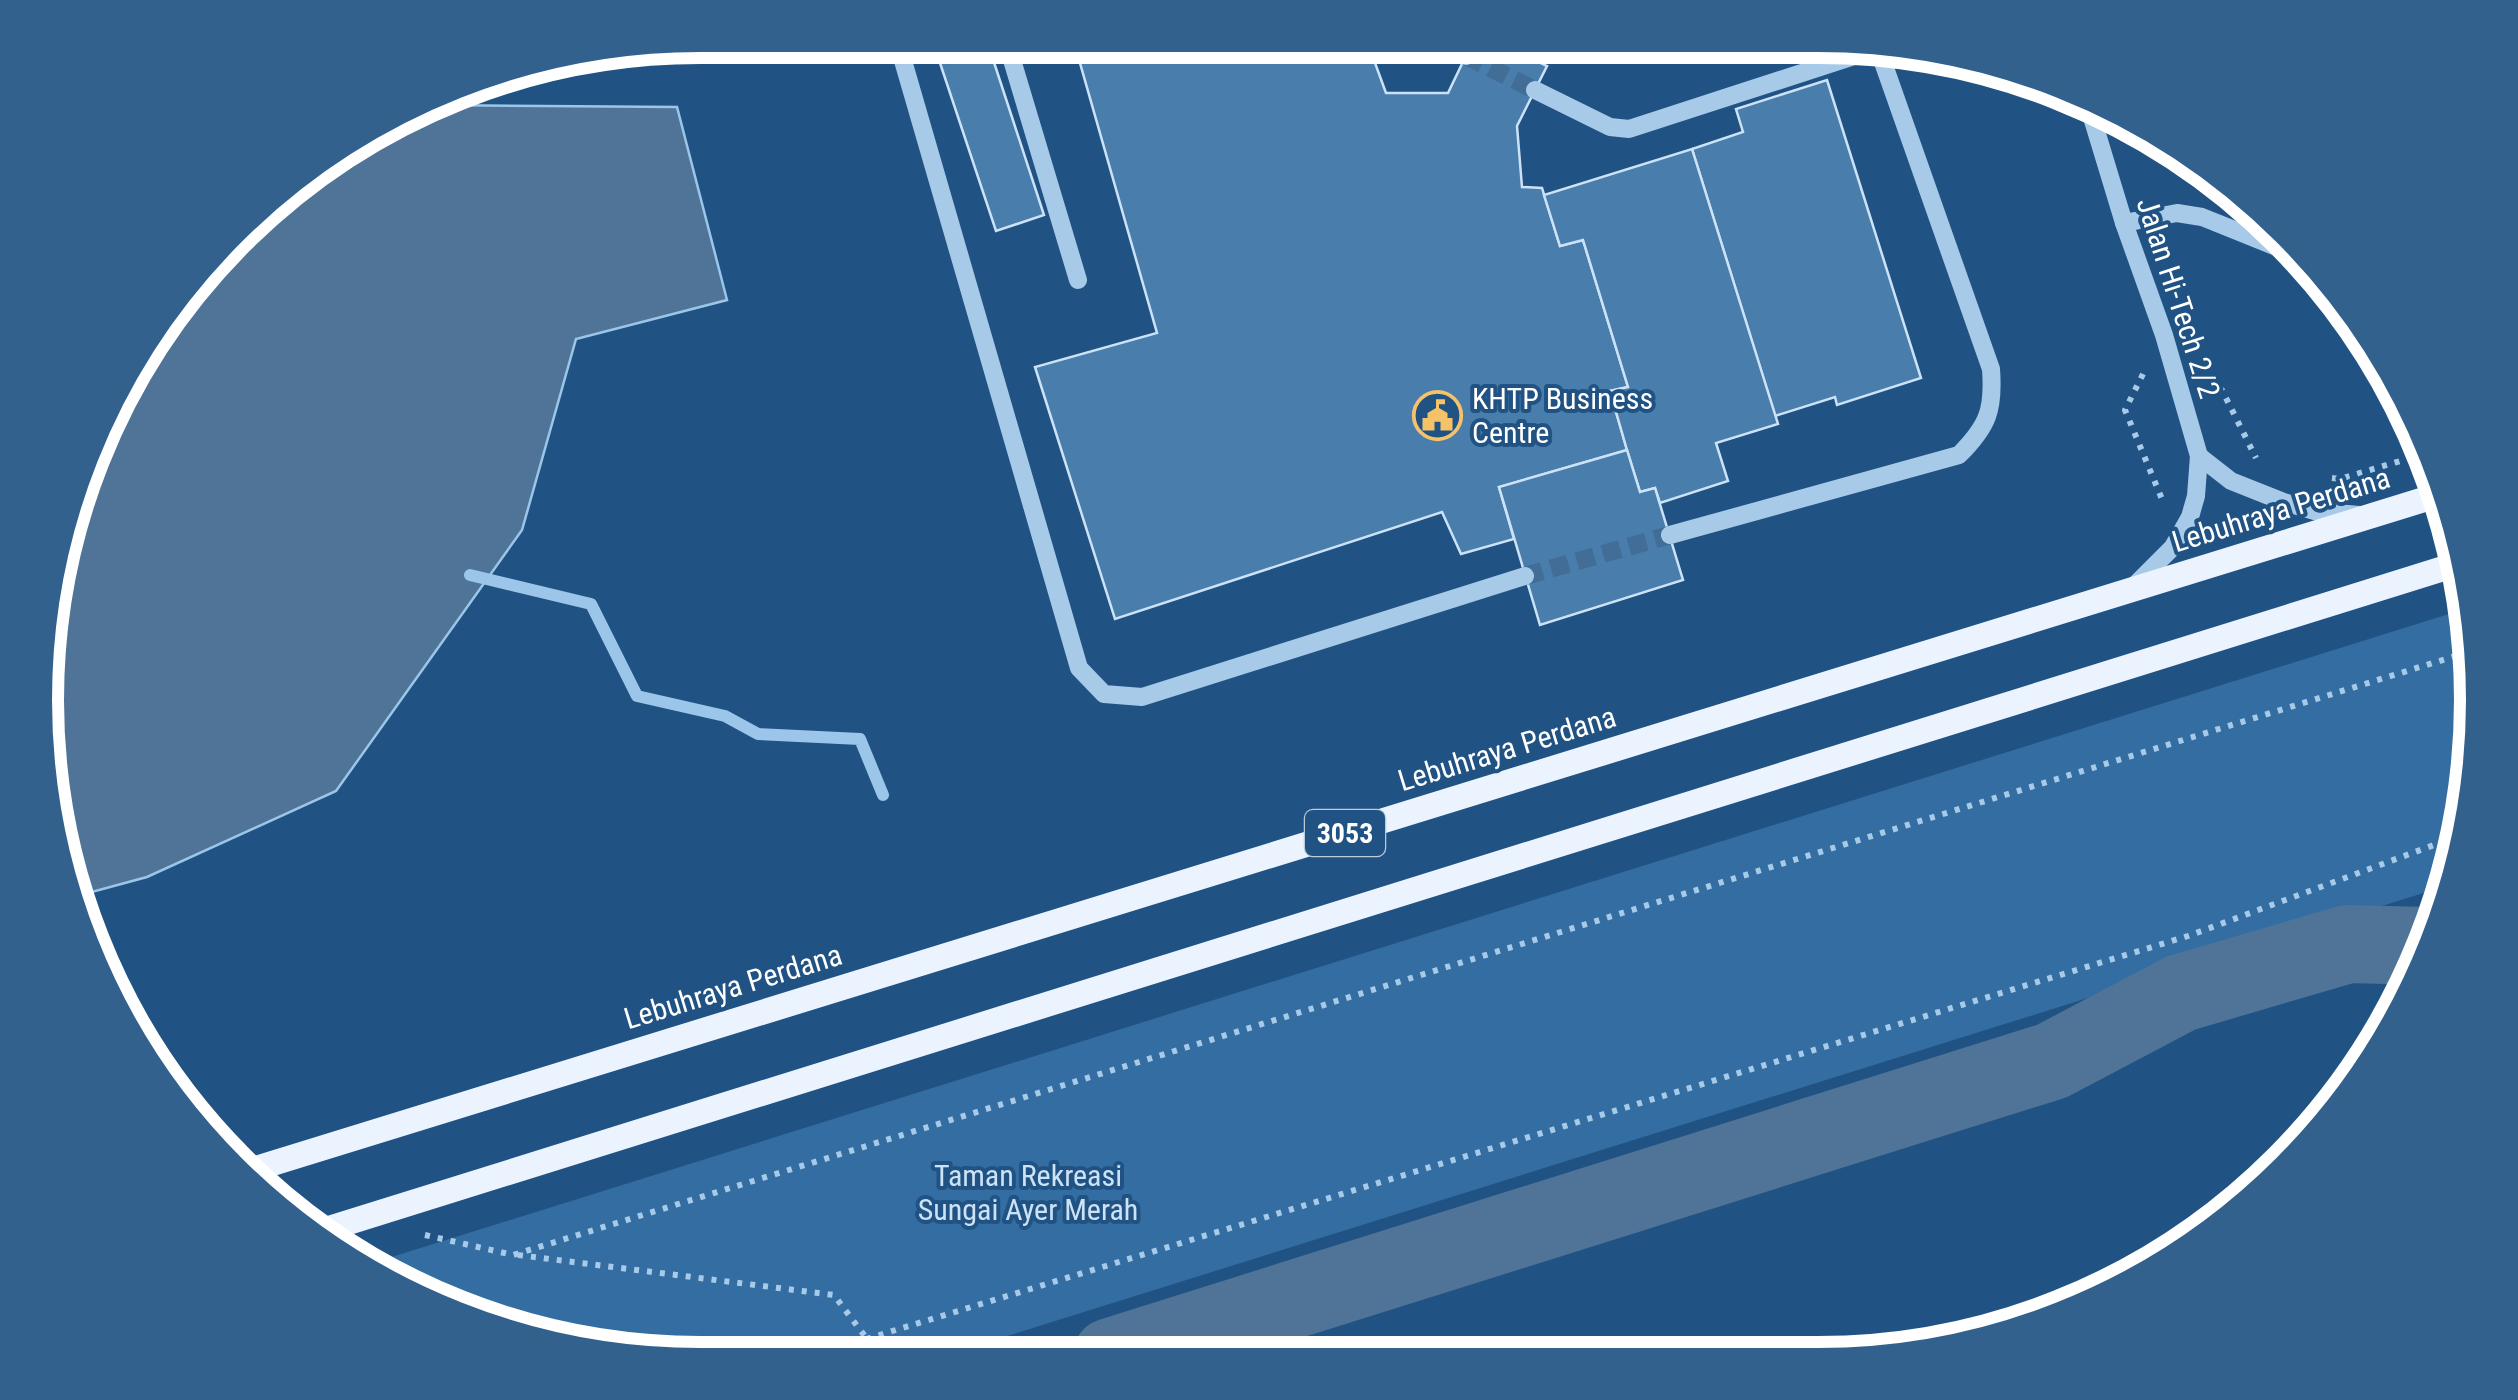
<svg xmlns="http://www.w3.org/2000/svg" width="2518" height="1400" viewBox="0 0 2518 1400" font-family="'Roboto Condensed',sans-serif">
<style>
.green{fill:#346da1}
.water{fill:#4f7497;stroke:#9bc6ea;stroke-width:2.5}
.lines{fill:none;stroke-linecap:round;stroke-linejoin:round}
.stream{stroke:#9bc6ea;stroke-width:12}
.river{stroke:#4f7497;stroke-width:78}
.building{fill:#497dac;stroke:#cce2f7;stroke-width:2.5}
.minor-tunnel{stroke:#416d96;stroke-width:18;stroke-dasharray:18 9;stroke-linecap:butt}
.path{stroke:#a8cae9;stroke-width:6;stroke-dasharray:5 8;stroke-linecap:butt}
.minor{stroke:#a8cae9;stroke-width:18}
.major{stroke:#ebf3fe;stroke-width:25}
.labels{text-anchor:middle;stroke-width:8;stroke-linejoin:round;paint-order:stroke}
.shield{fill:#205383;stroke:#bccbda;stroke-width:2.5}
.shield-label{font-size:28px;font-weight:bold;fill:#fff}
.street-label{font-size:30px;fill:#fff;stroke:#205383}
.poi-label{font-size:30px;fill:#fff;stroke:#205383;text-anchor:start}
.park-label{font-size:30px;fill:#cce2f7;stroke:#205383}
.rim{fill:none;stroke:#fff;stroke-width:12}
</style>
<rect width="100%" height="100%" fill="#205383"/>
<polygon class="green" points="2468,608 2477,657 2472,787 2449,885 937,1358 657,1359 529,1337 370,1271 363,1266"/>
<polygon class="water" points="431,105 677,107 727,300 576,339 522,530 336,791 147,877 77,896 41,743 63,529 152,333 299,176"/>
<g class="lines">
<polyline class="stream" points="470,575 591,604 637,696 725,716 758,734 860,739 883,795"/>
<polyline class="river" points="1111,1357 2052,1061 2181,993 2348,944 2428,946"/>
</g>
<g class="building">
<polygon points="987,41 1044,215 996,231 938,57"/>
<polygon points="1146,41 1367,41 1386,93 1448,93 1473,41 1495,41 1547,66 1517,126 1522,187 1542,188 1560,246 1583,240 1628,387 1610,391 1627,450 1499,487 1514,539 1461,554 1442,512 1115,619 1035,367 1157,333 1080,63"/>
<polygon points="1827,80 1921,378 1837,405 1835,397 1775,416 1692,149 1743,132 1736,109"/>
<polygon points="1692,149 1778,424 1716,443 1728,481 1660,503 1655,488 1640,492 1627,450 1610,391 1628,387 1583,240 1560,246 1544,195"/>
<polygon points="1627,450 1640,492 1655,488 1683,580 1540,625 1499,487"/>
</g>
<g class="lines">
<g class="minor-tunnel">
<polyline points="1466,56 1535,90"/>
<polyline points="1525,576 1670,535"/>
</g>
<g class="path">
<polyline points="2143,374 2125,410 2164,504"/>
<polyline points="2210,378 2222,390 2256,458"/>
<polyline points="2332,478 2340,479 2427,453"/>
<polyline points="425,1235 513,1255 2475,650"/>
<polyline points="518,1255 834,1295 867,1339"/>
<polyline points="804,1358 2188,936 2461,835"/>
</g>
<g class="minor">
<polyline points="897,40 1079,668 1104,694 1142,697 1525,576"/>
<polyline points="1006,40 1078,280"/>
<polyline points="1435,41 1466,56"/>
<polyline points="1535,90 1610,127 1629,129 1885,46"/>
<polyline points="2087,101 2124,223 2164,335 2199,456 2196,496 2190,517 2173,547 2134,586"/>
<polyline points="2124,223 2177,213 2202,217 2304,258"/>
<polyline points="2199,456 2231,481 2284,502 2314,511 2359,515"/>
<path d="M1670,535L1959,455C1988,426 1994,410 1991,369L1878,48"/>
</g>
<g class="major">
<polyline points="248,1171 2442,494"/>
<polyline points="321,1231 2461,563"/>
</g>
</g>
<defs>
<symbol id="civic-ring" viewBox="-11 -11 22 22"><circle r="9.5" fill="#205383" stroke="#f6c268" stroke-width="1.5"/><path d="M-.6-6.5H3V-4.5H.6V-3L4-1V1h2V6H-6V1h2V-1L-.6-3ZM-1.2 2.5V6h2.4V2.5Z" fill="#f6c268"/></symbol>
</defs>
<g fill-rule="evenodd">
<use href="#civic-ring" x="1410" y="388" width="55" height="55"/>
</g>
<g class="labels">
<rect class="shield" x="1305" y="810" width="80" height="46" rx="8"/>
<g class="shield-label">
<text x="1345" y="843">3053</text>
</g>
<g class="street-label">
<text transform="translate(2178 298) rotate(72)" y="10">Jalan Hi-Tech 2/2</text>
<text transform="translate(2281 510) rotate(-17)" y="10">Lebuhraya Perdana</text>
<text transform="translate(1507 749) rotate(-17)" y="10">Lebuhraya Perdana</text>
<text transform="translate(733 987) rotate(-17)" y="10">Lebuhraya Perdana</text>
</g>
<g class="poi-label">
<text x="1472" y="409">KHTP Business<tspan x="1472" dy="34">Centre</tspan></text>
</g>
<g class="park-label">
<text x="1028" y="1186">Taman Rekreasi<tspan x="1028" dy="34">Sungai Ayer Merah</tspan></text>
</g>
</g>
<path d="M0 0H2518V1400H0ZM700 58H1818A642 642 0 0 1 2460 700V700A642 642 0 0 1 1818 1342H700A642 642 0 0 1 58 700V700A642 642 0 0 1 700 58Z" fill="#32618d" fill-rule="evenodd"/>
<path class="rim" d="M700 58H1818A642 642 0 0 1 2460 700V700A642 642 0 0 1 1818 1342H700A642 642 0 0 1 58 700V700A642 642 0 0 1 700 58Z"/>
</svg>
